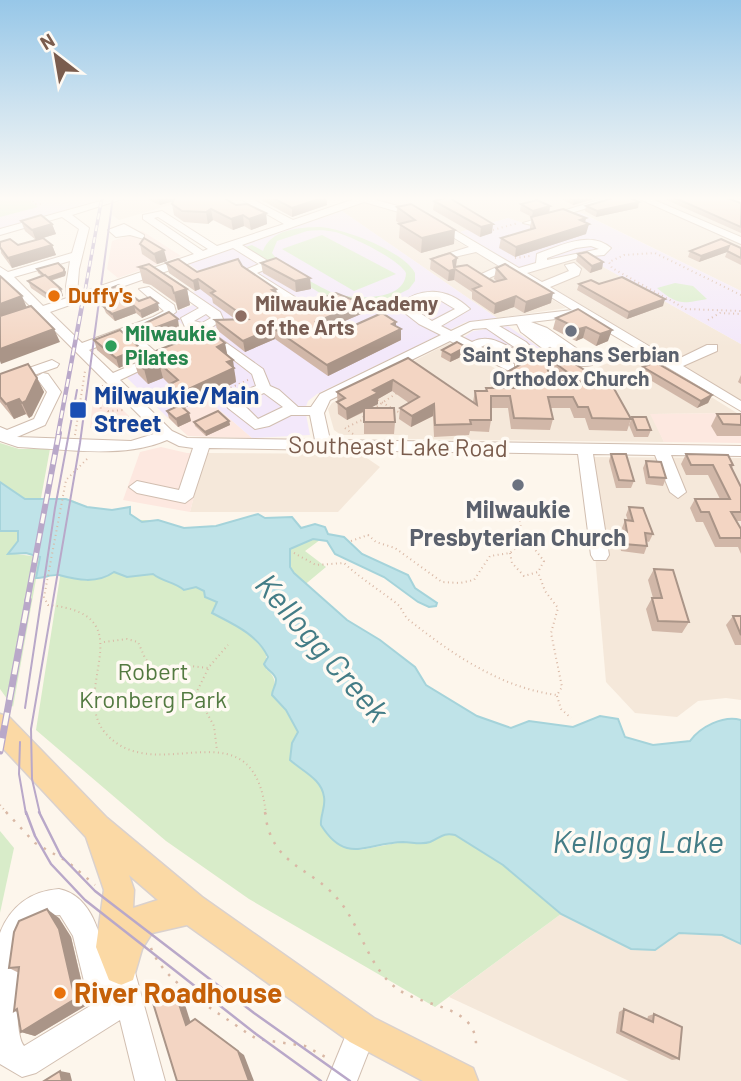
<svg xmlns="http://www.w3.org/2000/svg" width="741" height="1081" viewBox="0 0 741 1081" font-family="Barlow,sans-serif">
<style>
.residential{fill:#f5e8da}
.commercial{fill:#fde8e0}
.education{fill:#f3e8fa}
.green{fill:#d8ecc9;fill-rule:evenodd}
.water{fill:#bfe3e8;stroke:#a5d3da;stroke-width:2}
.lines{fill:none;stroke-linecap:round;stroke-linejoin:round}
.minor-casing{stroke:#d1beb0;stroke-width:2}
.major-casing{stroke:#dad1cd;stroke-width:3}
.path-far1{stroke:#d9b8a5;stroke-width:2;stroke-dasharray:1 3.5;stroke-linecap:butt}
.path{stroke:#d9b8a5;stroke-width:2.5;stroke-dasharray:2.5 8;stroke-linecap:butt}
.minor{fill:#fff;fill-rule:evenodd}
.major{fill:#fbd9a5;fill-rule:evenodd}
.tram-far1{stroke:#b9a8c9;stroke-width:2}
.tram{stroke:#b9a8c9;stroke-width:2.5}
.rail-far3-casing{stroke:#b9a8c9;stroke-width:3.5}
.rail-far2-casing{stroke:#b9a8c9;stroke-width:4.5}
.rail-far1-casing{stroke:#b9a8c9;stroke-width:6}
.rail-casing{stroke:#b9a8c9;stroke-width:7}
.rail-far3{stroke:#fffaf3;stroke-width:2;stroke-dasharray:6;stroke-linecap:butt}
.rail-far2{stroke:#fffaf3;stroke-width:2.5;stroke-dasharray:8;stroke-linecap:butt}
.rail-far1{stroke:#fffaf3;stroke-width:3.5;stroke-dasharray:10;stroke-linecap:butt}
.rail{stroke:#fffaf3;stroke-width:4.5;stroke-dasharray:13;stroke-linecap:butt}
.wall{fill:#d1b7a8;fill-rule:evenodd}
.shaded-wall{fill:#aa9588}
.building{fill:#f3d5c3;stroke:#aa9588;stroke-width:2;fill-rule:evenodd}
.food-dot{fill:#e8710a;stroke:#fffaf3;stroke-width:2.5}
.education-dot{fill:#8d6e63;stroke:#fffaf3;stroke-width:2.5}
.worship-dot{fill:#6b7280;stroke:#fffaf3;stroke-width:2.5}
.leisure-dot{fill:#2e9e5b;stroke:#fffaf3;stroke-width:2.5}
.transit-dot{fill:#1a4fb4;stroke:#fffaf3;stroke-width:2.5}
.labels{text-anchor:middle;stroke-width:7;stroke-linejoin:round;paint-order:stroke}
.far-food-label{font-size:21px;font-weight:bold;fill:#c56008;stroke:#fffaf3;text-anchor:start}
.far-education-label{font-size:21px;font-weight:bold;fill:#785e54;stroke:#fffaf3;text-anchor:start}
.far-leisure-label{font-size:21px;font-weight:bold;fill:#27864d;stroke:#fffaf3;text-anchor:start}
.far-worship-label{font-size:21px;font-weight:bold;fill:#5b616d;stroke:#fffaf3}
.transit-label{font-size:24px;font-weight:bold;fill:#164399;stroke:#fffaf3;text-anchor:start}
.street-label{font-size:24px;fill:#7a5c4d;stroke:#fffaf3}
.worship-label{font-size:24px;font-weight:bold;fill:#5b616d;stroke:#fffaf3}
.park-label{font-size:24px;fill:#537a41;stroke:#fffaf3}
.near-food-label{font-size:28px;font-weight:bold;fill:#c56008;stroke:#fffaf3;text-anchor:start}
.near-water-label{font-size:32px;font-style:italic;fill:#437c86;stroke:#fffaf3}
</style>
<rect width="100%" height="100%" fill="#fdf6ec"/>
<g class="residential">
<polygon points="135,197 191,197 194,198 119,220 112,215 113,204"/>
<polygon points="382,197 741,197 741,291 580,212 532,226 508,218 460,232 429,214 375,199"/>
<polygon points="364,203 419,218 566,308 497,318 342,211"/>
<polygon points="582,255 741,344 741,401 528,273"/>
<polygon points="449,343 511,377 550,355 579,375 637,351 737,413 651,414 664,442 408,439 408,435 341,435 334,430 328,409 332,403"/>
<polygon points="205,453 361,454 380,467 338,512 190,512"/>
<polygon points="590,457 741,458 741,487 733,472 741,493 741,700 726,698 698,701 677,717 635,713 606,682 595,555"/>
<polygon points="561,914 655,950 679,933 722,935 741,944 741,1081 629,1081 449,997"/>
</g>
<g class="commercial">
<polygon points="142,231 181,256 118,278 107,269 112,241"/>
<polygon points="108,395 136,423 124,428 123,424 90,428 93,398"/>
<polygon points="207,399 252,438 188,436 167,417"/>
<polygon points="737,413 741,415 741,443 664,442 650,414"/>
<polygon points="161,447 187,453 205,453 190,512 123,500 140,452"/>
</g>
<g class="education">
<polygon points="0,197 96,197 94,203 0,230"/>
<polygon points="342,211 497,318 466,322 317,394 308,401 305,409 310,435 252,438 207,399 167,417 120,371 200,338 169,314 204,301 193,292 216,283 189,264"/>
<polygon points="579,212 741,291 741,344 582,255 528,273 460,232 508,218 532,226"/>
<polygon points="508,326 550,355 525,369 464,337 473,331"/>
</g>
<g class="green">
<polygon points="0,197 31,197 31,202 38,207 0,217"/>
<path d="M321,227C344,229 404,251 415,273V281L409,289L391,298L366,302L333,301L245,247L252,245L263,251C271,229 300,227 321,227ZM307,231C316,230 326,230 335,232C351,236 399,259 406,273C405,302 355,299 336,294C322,289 280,265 272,253L277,241Z"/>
<polygon points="322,235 396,274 354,291 282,249"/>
<path d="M675,283L693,286L707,299C681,304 678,305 657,288Z"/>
<polygon points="0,443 19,449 50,449 41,498 25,499 0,482"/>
<path d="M72,500L87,507L112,510L130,507V514L136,520H158L184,528L216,526L258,514L265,518L292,517L301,528L315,524L325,527L328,534L305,551L326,567L248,632L266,653V669C278,678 274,685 275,698L286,710L298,732L292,743L293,763C306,770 327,785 324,802C323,810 320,817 321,825L360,850L402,842H429L447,833L455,835L503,865L561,914L435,1007L249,899L166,841L36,730Z"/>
<polygon points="12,529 18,531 18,541 8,553 40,557 13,707 0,689 0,531"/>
<polygon points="0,831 14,848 0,913"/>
</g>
<path class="water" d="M0,482L25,499H66L87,507L112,510L130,507V514L142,522L158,520L184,528L216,526L258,514L265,518L292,517L301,528L315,524L325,527L328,534L344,537L362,554L408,575L415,588L437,603L436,606L429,607L418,602L384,577L335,554L327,541L313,539L290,549V567L294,573L347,620L380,640L415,667L426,685L477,716L511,728L529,721L573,727L600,716L618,719L625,737L653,745L690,741C700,727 723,715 741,720V944L722,935L679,933L655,950L631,949L561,914L503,865L455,835C443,832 440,838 430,842C421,845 412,842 403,842C366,843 346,865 321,825C320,816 326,806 324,797C322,779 302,771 290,760L292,743L298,732L286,710L272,695C272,690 276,686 276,680C276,673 267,671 264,664L268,657C257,634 233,624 212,613L217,602L205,597L204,591L196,587L184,590C175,582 163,582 153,574L127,577L114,572C97,584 77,580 59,575C53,574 43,578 36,578L40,557L26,553L8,554L18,541V531H0Z"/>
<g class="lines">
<defs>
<g id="minor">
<path d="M115,197H129L72,215L89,228L79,269L77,294L194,254L143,219V215L162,211L217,246L284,224L237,197H248L293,220L360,197H374L373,199L429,215L519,268L536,263L537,254C560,246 590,230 611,248L604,255L581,257L527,273L542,282L569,271L565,265L574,263L581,269L579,275L550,287L674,361L707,345H717V351L683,366L741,401V411L581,316L531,322L547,328L592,359V365C565,371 542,347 521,332L517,324L499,326L526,342L538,354L523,363L485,345L481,347L514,364V370L509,371L450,341L330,400L324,413L330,440L741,446V456L671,455L686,492L678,498L670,492L655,455L593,454L609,555L606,560H594L591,555L578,454L209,448L193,497L185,503L137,493L129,487L137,481L179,490L193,448L179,446L167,440C124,459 64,449 18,447L0,441V427L7,430L34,419L47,392L36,377L43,373L48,374L61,392L45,425L17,437L131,441L157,433L39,315L0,329V321L33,309L0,276V267L8,272L72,253L79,229L62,217L0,235V229ZM364,202L423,219L469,247L437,257V261L476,252L499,266L475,277L492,290L502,288L489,278L507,270L572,310L470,322L451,331L441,326L470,309C447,287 421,286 396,306L419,324L441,335L320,394L311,407H298L279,390L270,386L263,369L208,330L223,319L220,312L173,280H165V284L199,308L181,318L185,327L202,330L203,336L252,374L256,386L229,397L226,405L228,408L255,429L269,426L291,415H310L315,440L187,438L172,431L120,380L164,359L134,333L161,323L176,312L174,305L149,287L139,289L164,311L153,317L82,343L50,312L233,248L259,264L245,270V274L287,303H295V297L257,273L271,267V263L242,245ZM158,217L208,249L203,251L154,218ZM591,246L599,249L547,260V258L576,248ZM70,261L66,286L67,298L43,306L14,277ZM435,297L455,309L432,321L411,307ZM206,314L211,318L202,323L194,321ZM486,328L523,353C505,347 491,332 472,342L460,336L473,329ZM123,337L148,358L113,373L89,350ZM264,393L283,407L258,419L241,402Z"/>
<polygon points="609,197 623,197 532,225 523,223"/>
<polygon points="635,197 647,197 741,237 741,244"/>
<polygon points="720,197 741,200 741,206 722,199"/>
<polygon points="124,224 144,235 144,239 130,235 116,237 108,230"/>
<polygon points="52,360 59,364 57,367 0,387 0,378"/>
<path d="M59,889C93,896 100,936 108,965L111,958L121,954L131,958L165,1081H135L120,1020L36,1073L22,1077L0,1064V933C10,907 30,891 59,889ZM60,915L73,936L90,1006L24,1046C12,1032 18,950 27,932C33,921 48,915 60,915Z"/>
<polygon points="362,1015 372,1020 377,1030 357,1081 327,1081 352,1020"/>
</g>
<path id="major" d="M0,714L9,717L107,818L202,897L374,1018L473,1068L478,1081H423L350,1042L187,925L152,933L142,949L133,980L121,985L109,980L96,947L104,890L86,837L0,745ZM129,875L158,900L133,908L134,890Z"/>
</defs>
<use href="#minor" class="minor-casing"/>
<use href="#major" class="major-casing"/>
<g class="path-far1">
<polyline points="31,197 34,204 41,204"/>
<polyline points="493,230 518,223"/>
<polyline points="515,258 530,256"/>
<polyline points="741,295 655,253 624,255 609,262 612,268 686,309 741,311"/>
<polyline points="708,320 720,313 741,314"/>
<polyline points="102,385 100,420 132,417"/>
<polyline points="484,391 500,382"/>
<polyline points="378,400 400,413"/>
<polyline points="107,402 108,411 124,410"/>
<polyline points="100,403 115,401"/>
<polyline points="185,408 212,396 215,399 222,396 219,393 248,380"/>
<polyline points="373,409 397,393"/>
<polyline points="101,433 121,431"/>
<polyline points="353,434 345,428 362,420 365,413"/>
<polyline points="75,435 85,371"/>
<polyline points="122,435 121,431 141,424"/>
<path d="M87,459L66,480L44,597L48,605C154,615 56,699 115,742C168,781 254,706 266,814"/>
<polyline points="351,541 368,535 376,542 395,548 442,582 460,583 474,580 490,556 510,553 522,543 519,510"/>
<path d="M294,553L316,565L344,563C360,578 378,589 396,603C402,607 403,615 409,620C452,654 501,688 557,695L562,687L551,633L558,608L545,591L538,572"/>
<polyline points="510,553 512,563 524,576 538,572 544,561 532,546 523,543"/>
<polyline points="104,642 127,639 138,642 145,658 156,672 181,665 208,668 228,645"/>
<polyline points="208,669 196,693 214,726 217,751"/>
<polyline points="557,696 561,709 571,718"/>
<polyline points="0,805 8,814"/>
</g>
<g class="path">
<polyline points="6,812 35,843 68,862 95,885"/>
<path d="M265,812C271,868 313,866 341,903C362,930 368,966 396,988C422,1008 477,1004 476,1046"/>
<path d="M151,948C164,983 217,1011 247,1033L257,1039L305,1046L329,1059"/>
</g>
<use href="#minor" class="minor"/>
<use href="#major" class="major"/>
<g class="tram-far1">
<polyline points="25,708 55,508 77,390"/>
<polyline points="20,742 19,774 26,814"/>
<polyline points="40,814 32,779 31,729 80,443 113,197"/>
</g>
<g class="tram">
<polyline points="26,812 35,836 51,864 85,900 256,1034 321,1081"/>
<polyline points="39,812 61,856 95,891 254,1013 350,1081"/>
</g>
<defs>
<polyline id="rail-far3" points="83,302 102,197"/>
<polyline id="rail-far2" points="58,434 83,300"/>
<polyline id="rail-far1" points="27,602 59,433"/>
<polyline id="rail" points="0,751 28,600"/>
</defs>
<use href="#rail-far3" class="rail-far3-casing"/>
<use href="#rail-far2" class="rail-far2-casing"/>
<use href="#rail-far1" class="rail-far1-casing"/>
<use href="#rail" class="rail-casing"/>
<use href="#rail-far3" class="rail-far3"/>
<use href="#rail-far2" class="rail-far2"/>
<use href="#rail-far1" class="rail-far1"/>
<use href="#rail" class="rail"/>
</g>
<g class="wall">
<polygon points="144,197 222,197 236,205 266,213 267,224 251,230 244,226 233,230 213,220 208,224 184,222 174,215 172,204 173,201 160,205 151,201"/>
<polygon points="263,197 326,197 327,205 292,217 263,201"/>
<polygon points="562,197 601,197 573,205 561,199"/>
<polygon points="660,197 724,197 741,203 741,233"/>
<polygon points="434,201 492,233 480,237 433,210"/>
<polygon points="521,204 550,206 549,213 586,218 585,222 586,234 515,257 499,248 501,238 530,230 530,227 532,217 520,211"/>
<polygon points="586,206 638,208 596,217 585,211"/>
<polygon points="397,207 454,244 421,253 399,238 400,224 396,221"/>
<polygon points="21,221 52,224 56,234 43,238 52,245 56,255 12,268 1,253 0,242 18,245 36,240 25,231"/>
<polygon points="140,244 167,261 157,264 142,254"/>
<polygon points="741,248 741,265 725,257 727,252 699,262 688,257 690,251"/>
<polygon points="578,254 603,262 602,269 590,273 576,261"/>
<polygon points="457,258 456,266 494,282 497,281 494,279 496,268 551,303 524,313 514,307 494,314 472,299 472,292 454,280 448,281 430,269 431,259"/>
<polygon points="166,263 197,272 242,266 276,289 279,305 276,306 285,312 361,314 326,329 335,334 396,326 401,340 328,376 275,339 245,352 217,330 215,320 235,319 213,303 212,298 200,289 195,291 169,273"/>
<polygon points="261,263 310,278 311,289 296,292 263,273"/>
<polygon points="149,264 187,289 190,305 178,310 176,303 151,285 143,283 139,267"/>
<polygon points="37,269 64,269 66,272 65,276 51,281 61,289 63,296 50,301 31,288 28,281 42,276 38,273"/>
<polygon points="579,284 599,284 663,306 627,319 577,290"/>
<polygon points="106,290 139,301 159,310 142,318 136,313 115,321 106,313 103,306 115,302 109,297"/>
<polygon points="578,309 608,341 596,346 583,338 576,341 553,329 556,318"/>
<polygon points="137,327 179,327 146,340 139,334"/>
<polygon points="94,340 140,348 143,356 228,356 235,374 236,382 184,408 189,413 191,421 178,427 169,418 167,411 180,405 174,399 170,385 163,378 148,384 138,374 134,361 119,368 97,350"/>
<polygon points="466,347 465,355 450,362 441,357 442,350"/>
<path d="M550,348L631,419L627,431L589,430L585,418H574L570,408H551L553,419L550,430L511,429L508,408H491V420L489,432L470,431L469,435L434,437L433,416L411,427L399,419L400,408L409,403L392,391L378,399V404L370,408L395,422L394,434H364V412L347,420L338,414L337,392L408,358L473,402L475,391H486V388H499L498,387L500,376ZM548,372L567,386H552Z"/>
<polygon points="643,367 712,395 708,403 697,408 640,374"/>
<polygon points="0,374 37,378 44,392 32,416 29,418 26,414 14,419 0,402"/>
<polygon points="741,375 741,384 738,382"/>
<polygon points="717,414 741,414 741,436 717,436 711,426"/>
<polygon points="632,417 651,430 648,437 634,437 629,425"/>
<polygon points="229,421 230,425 206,436 195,426 194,422"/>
<polygon points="611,454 634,481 631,488 616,488 609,461"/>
<polygon points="686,454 733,465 732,469 741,487 741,521 736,521 741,529 741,554 738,547 715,547 703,522 696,522 690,508 695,499 720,499 708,475 686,475 681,464"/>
<polygon points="646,461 666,478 663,486 646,484 643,468"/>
<polygon points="629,507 653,534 649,542 646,541 647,546 644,554 621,551 619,539 623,531 622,528 625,520 628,521 626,515"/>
<polygon points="654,569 689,622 682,633 652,631 646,609 652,598 653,598 648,580"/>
<polygon points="733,616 741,616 741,645 735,645 726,625"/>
<polygon points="59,918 71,937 87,1005 35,1036 21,1032 17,1012 14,1011 19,973 9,968"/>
<polygon points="624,1009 647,1020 648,1016 654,1014 679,1059 672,1060 616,1033 619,1012"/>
</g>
<g class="shaded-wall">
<polygon points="158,197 181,197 181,199 160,205"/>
<polygon points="326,197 327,205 292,217 292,208"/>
<polygon points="584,197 601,197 573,205 574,200"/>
<polygon points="639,202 638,208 596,217 597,211"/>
<polygon points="550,206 549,213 532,217 533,211"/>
<polygon points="211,209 213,220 208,224 206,212"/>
<polygon points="266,213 267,224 251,230 249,219"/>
<polygon points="243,215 244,226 233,230 231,219"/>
<polygon points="586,218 584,226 589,224 586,234 515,257 516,247"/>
<polygon points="52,224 56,234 36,240 32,230"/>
<polygon points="493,224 492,233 480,237 481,227"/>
<polygon points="455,230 454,244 421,253 422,238"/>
<polygon points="52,245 56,255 12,268 8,258"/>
<polygon points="729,246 727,252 699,262 701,256"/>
<polygon points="164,250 167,261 157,264 154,254"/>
<polygon points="457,258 454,280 448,281 449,271 453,261"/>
<polygon points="603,262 602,269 590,273 592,266"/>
<polygon points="64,269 66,272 65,276 48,281 47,278"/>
<polygon points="310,278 311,289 296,292 295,281"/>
<polygon points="198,279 200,289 195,291 193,281"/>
<polygon points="61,289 63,296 50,301 47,294"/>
<polygon points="187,289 190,305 178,310 174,293"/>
<polygon points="276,289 279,305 266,310 265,299 272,290"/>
<polygon points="553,293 551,303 524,313 526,302"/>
<polygon points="22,296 27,308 0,319 0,304"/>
<polygon points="516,296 514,307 494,314 495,304"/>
<polygon points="665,299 663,306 627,319 629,312"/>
<polygon points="158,303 159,310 142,318 140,311"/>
<polygon points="361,303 361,314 317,333 316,322"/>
<polygon points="134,306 136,313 115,321 112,314"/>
<polygon points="178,319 179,327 146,340 144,332"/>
<polygon points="396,322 396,332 401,329 401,340 328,376 327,365"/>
<polygon points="586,327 583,338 576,341 579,329"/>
<polygon points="273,328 275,339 245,352 243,341"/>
<polygon points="54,329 60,342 1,364 0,361 0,349"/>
<polygon points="612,330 608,341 596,346 600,334"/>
<polygon points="225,343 228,358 217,347"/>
<polygon points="466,347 465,355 450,362 451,355"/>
<polygon points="140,348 143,357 119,368 116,358"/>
<polygon points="233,360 236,382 184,408 180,393 227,362"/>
<polygon points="159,363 163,378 148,384 144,369"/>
<polygon points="37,378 44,392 32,416 29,418 22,403"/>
<polygon points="393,380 392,391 378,399 378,404 347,420 346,409 373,390"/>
<polygon points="712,395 708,403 697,408 701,401"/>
<polygon points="19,399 26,414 14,419 6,404"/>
<polygon points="434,404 433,416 411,427 412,416"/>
<polygon points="189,413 191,421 178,427 176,419"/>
<polygon points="229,421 230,425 206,436 205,432"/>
<polygon points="47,909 59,918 71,937 87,1005 35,1036 21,1032"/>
<polygon points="174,989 182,995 193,1030 186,1025"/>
<polygon points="195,1019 244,1055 254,1081 249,1081"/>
<polygon points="60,1071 70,1073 72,1081 62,1081"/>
</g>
<g class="building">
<polygon points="175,197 222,197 236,205 247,204 266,213 249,219 243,215 231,219 211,209 206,212 182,211 172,204"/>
<polygon points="271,197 325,197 292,208"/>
<polygon points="448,197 493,224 481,227 434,201"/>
<polygon points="568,197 584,197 574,200"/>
<polygon points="616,197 628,197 639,202 597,211 586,206"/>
<polygon points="673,197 724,197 741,203 741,227"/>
<polygon points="537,200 550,206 533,211 521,204"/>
<polygon points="411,204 455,230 422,238 399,224 415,220 397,207"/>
<polygon points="563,209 586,218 580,220 589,224 516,247 501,238 535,228 531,217"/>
<polygon points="41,215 52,224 32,230 21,221"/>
<polygon points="43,238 52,245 8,258 0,247 0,242 10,239 18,245"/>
<polygon points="144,238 164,250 154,254 140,244"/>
<polygon points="721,239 741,248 741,258 727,251 729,246 701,256 690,251"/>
<polygon points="587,252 603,262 592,266 578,254"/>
<polygon points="450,253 457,258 453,261 454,267 467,265 494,282 506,279 496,268 505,264 553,293 526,302 516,296 495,304 473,289 481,286 455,269 449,271 431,259"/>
<polygon points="276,258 310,278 295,281 261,263"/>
<polygon points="178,259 197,272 238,259 242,266 276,289 272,290 278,294 265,299 285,312 336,293 361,303 316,322 335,334 382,313 396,322 392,324 401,329 327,365 273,328 243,341 215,320 248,319 211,293 215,291 198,279 193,281 166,263"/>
<polygon points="58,263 64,269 64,272 47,278 37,269"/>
<polygon points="149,264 187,289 174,293 172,287 146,269 139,267"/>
<polygon points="45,275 61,289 47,294 28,281"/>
<polygon points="0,276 22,296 0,304"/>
<polygon points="622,277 665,299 629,312 579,284 591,280 599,284"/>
<polygon points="119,285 139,301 150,297 158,303 140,311 134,306 112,314 103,306 119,300 106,290"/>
<polygon points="31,306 54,329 0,349 0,316"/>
<polygon points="578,309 612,330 600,334 586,327 579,329 556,318"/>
<polygon points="169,312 178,319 144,332 137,327"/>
<polygon points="120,330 140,348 116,358 94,340"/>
<polygon points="209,330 225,343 217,347 233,360 227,362 234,368 180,393 170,384 178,380 159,363 144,369 133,360"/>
<polygon points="457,342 466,347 451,355 442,350"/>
<path d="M550,348L608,385H612L631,419L592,418L588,407H578L573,397H548L553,419L514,418L510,396H491V420H470L471,424L435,425L434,404L412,416L400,408L419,397L393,380L373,390L378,393L346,409L337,402L345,398L337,392L408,358L477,405L475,391H487L486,388H521L500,376ZM544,355L585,385L552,386Z"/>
<polygon points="655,362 712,395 701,401 643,367"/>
<polygon points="28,364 37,378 26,401 22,403 19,399 6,404 0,397 0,374"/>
<polygon points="180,405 189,413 176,419 167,411"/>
<polygon points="364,408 394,408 395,422 364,422"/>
<polygon points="218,411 229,421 205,432 194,422"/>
<polygon points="717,414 741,414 741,425 723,424"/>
<polygon points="632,417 646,417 651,430 637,430"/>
<polygon points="611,454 626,454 634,481 619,480"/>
<polygon points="686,454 728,455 733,465 730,465 741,487 741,512 731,512 741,529 741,538 720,538 709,512 701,512 695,499 730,499 713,465 691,465"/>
<polygon points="646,461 661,462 666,478 649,477"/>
<polygon points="629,507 643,508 653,534 645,533 647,546 624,544 622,531 627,532 625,520 633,521"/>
<polygon points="654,569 673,570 689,622 658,621 652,598 662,598"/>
<polygon points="733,616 741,616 741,635"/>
<polygon points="47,909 59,929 75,999 21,1032 17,1009 14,1011 19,967 9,968 14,932 19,921"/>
<polygon points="174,989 186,1025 195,1019 238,1051 249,1081 177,1081 153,1003"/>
<polygon points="624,1009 653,1022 654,1014 682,1027 679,1059 621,1031"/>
<polygon points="60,1071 62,1081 44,1081"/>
</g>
<linearGradient id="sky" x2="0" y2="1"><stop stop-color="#97c7e8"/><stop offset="0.57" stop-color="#fefbf6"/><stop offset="1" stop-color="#fefbf6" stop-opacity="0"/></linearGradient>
<rect width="741" height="348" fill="url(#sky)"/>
<g class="food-dot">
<circle cx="54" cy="296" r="7"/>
<circle cx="60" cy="993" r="7"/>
</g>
<circle class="education-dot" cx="241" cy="316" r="7"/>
<g class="worship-dot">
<circle cx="571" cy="331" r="7"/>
<circle cx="518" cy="485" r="7"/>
</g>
<circle class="leisure-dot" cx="111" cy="346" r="7"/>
<rect class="transit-dot" x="69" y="401" width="18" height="18" rx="3.5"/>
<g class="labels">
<g class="far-food-label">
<text x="68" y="303">Duffy's</text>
</g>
<g class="far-education-label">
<text x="255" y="311">Milwaukie Academy<tspan x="255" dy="24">of the Arts</tspan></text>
</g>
<g class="far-leisure-label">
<text x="125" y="341">Milwaukie<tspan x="125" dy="24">Pilates</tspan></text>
</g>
<g class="far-worship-label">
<text x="571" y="362">Saint Stephans Serbian<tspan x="571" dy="24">Orthodox Church</tspan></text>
</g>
<g class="transit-label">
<text x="94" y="404">Milwaukie/Main<tspan x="94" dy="28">Street</tspan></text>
</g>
<g class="street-label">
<text transform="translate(398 447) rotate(1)" y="8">Southeast Lake Road</text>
</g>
<g class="worship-label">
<text x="518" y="518">Milwaukie<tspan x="518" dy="28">Presbyterian Church</tspan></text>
</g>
<g class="park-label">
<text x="153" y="680">Robert<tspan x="153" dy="28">Kronberg Park</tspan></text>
</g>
<g class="near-food-label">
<text x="74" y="1003">River Roadhouse</text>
</g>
<g class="near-water-label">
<text transform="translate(322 648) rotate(49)" y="11">Kellogg Creek</text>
<text x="638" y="853">Kellogg Lake</text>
</g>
</g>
<g transform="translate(56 56) rotate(329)" stroke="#fffaf3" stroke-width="5" paint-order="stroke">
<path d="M0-5L12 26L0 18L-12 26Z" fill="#7a5c4d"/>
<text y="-10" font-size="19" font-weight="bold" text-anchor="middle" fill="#7a5c4d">N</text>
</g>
</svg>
